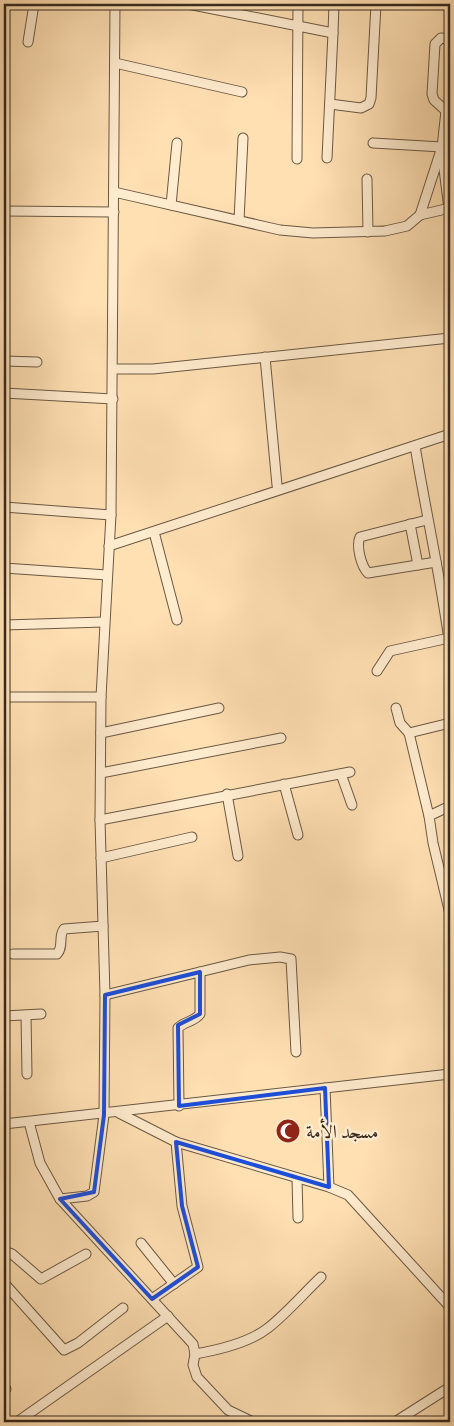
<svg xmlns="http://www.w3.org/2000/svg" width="454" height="1426" viewBox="0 0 454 1426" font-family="'IM FELL Great Primer',Amiri,serif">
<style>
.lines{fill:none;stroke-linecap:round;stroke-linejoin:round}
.minor-casing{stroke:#6a5844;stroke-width:11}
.minor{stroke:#ffebce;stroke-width:9}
.marked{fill:none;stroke:#1d4ed8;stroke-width:4;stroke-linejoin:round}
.labels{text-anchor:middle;stroke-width:5;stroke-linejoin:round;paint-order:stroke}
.poi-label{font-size:19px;fill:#382a1f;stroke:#ffebce;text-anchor:start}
</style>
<rect width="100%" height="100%" fill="#ffe0b3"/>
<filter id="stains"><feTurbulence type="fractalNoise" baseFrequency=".004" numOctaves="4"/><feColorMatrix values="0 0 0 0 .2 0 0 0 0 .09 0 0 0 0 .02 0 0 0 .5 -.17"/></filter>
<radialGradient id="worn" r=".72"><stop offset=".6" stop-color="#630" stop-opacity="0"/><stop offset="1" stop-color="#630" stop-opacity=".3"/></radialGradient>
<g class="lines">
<defs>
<g id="minor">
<polyline points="188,4 333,33 327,158"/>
<polyline points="333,33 334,4"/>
<polyline points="28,42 34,4"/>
<polyline points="115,63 242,92"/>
<polyline points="330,104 361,108 369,104 371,98 376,4"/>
<polyline points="446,111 434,100 432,94 435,44 441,38 450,39"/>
<polyline points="373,143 442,147"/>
<polyline points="442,153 449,209"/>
<polyline points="297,159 298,4"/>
<polyline points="367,179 368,232"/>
<polyline points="114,192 280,230 313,233 385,231 407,226 420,215 450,208"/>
<polyline points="171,205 177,143"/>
<polyline points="4,211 114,212"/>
<polyline points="420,215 442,147 446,111"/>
<polyline points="239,220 243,138"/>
<polyline points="265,357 277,485"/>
<polyline points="4,361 37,362"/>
<polyline points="113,369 153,369 450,338"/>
<polyline points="4,393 113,399"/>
<path d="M415,446C426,513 441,579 450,647"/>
<polyline points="4,507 111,515"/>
<path d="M427,520L360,537C356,546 361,566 368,573L436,562"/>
<polyline points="410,524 418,565"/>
<polyline points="154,532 177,620"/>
<polyline points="109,546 450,434"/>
<polyline points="4,568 107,575"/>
<polyline points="4,625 104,622"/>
<polyline points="377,671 390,651 449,638"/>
<polyline points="4,697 101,697"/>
<polyline points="396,708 400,723 409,733"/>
<polyline points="101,733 219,708"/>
<polyline points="101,773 281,738"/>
<polyline points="341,774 352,805"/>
<polyline points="284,784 298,835"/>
<polyline points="227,794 238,856"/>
<polyline points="450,806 429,816 433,843 450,914"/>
<polyline points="429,816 409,733 450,723"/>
<polyline points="100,820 350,772"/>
<polyline points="101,858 192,837"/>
<path d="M13,954H57C64,947 58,936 64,929L103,926"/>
<polyline points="105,995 249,960 280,957 291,959 296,1052"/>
<polyline points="26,1015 27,1074"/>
<polyline points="4,1016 41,1014"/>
<polyline points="325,1088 329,1187"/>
<path d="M179,1106L178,1028C185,1021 194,1022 200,1014V972"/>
<polyline points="119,1113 176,1142 329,1187 348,1195 450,1307"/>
<polyline points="29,1122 40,1163 60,1199 193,1344 195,1354 193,1365 197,1377 228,1410 253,1422"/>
<polyline points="4,1124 450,1074"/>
<polyline points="297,1178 298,1218"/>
<polyline points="60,1199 87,1196 94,1192 104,1115 105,995 100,820 101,697 111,515 115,4"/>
<polyline points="141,1243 174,1284"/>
<polyline points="4,1251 12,1254 41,1279 86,1254"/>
<polyline points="4,1283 64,1350 78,1343 123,1308"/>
<polyline points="152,1299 198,1267 182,1206 176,1142"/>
<path d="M195,1354C218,1350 249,1343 268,1328C287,1313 304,1293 321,1277"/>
<polyline points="4,1391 6,1389"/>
<polyline points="17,1422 168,1316"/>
<polyline points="395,1422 450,1387"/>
</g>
</defs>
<use href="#minor" class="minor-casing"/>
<use href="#minor" class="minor"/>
</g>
<path class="marked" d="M200,972V1014L178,1025L179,1106L325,1088L329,1187L176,1142L182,1206L198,1267L152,1299L60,1199L94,1192L104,1115L105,995Z"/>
<defs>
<symbol id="mosque-disc" viewBox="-11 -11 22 22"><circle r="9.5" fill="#8f2418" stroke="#ffebce"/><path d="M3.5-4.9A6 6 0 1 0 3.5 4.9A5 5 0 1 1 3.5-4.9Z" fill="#fff"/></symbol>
</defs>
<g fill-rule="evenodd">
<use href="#mosque-disc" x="274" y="1117" width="28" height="28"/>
</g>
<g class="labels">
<g class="poi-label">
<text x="306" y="1138">مسجد الأمة</text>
</g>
</g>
<rect width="454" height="1426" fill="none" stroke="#ffe0b3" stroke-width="20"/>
<rect x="5" y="5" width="444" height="1416" fill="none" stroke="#382a1f" stroke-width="2.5"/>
<rect x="10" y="10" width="434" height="1406" fill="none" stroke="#382a1f"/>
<rect width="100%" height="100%" filter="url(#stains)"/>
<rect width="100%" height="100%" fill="url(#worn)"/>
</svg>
